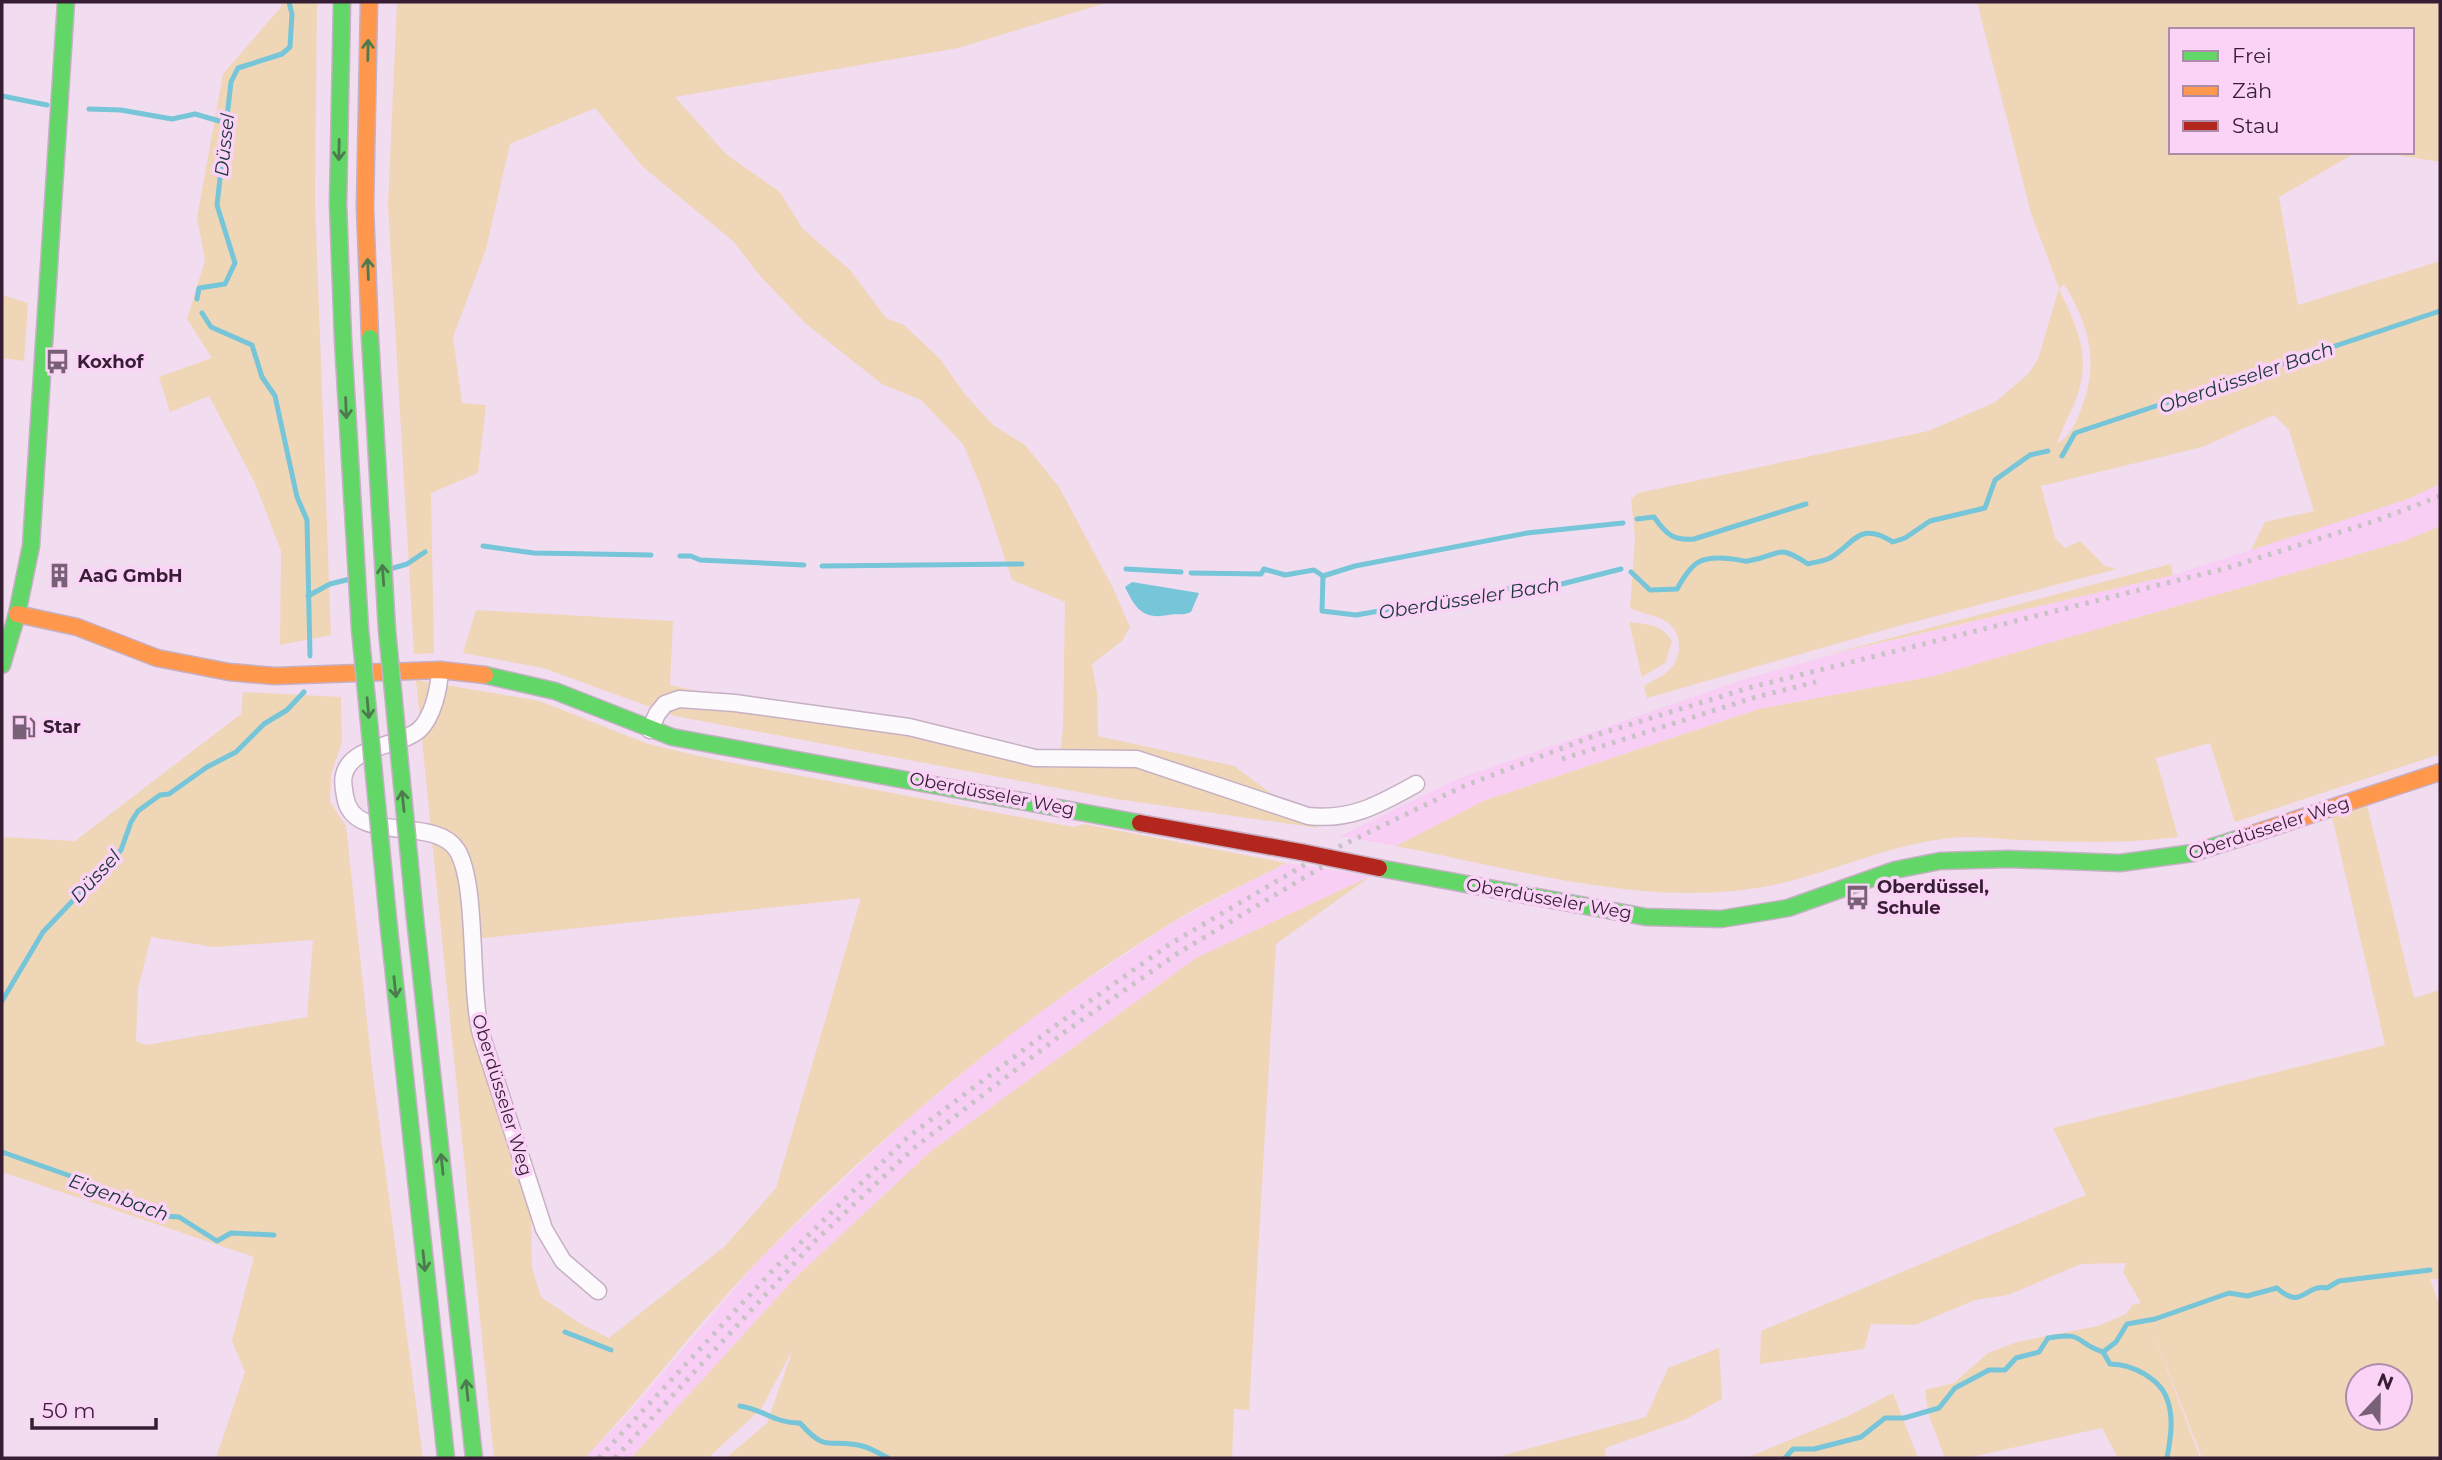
<svg xmlns="http://www.w3.org/2000/svg" width="2442" height="1460" viewBox="0 0 2442 1460" font-family="Montserrat,sans-serif">
<style>
.built{fill:#f8cef4}
.green{fill:#efd6b7;fill-rule:evenodd}
.water{fill:#76c5d8}
.lines{fill:none;stroke-linecap:round;stroke-linejoin:round}
.stream{stroke:#76c5d8;stroke-width:5}
.street-casing{stroke:#c6b0c4;stroke-width:19}
.fast-casing{stroke:#c6b0c4;stroke-width:19}
.slow-casing{stroke:#c6b0c4;stroke-width:19}
.jam-casing{stroke:#c6b0c4;stroke-width:19}
.street{stroke:#fdfafd;stroke-width:16}
.fast{stroke:#63d668;stroke-width:16}
.slow{stroke:#ff974d;stroke-width:16}
.jam{stroke:#b3261e;stroke-width:16}
.rail{stroke:#c8c2c7;stroke-width:5;stroke-dasharray:3.5 7;stroke-linecap:butt}
.fast-bridge-casing{stroke:#c6b0c4;stroke-width:19;stroke-linecap:butt}
.jam-bridge-casing{stroke:#c6b0c4;stroke-width:19;stroke-linecap:butt}
.fast-bridge{stroke:#63d668;stroke-width:16}
.jam-bridge{stroke:#b3261e;stroke-width:16}
.oneway{stroke:#4d7a4e}
.labels{text-anchor:middle;stroke-width:7;stroke-linejoin:round;paint-order:stroke}
.poi-label{font-size:18px;font-weight:bold;fill:#371e35;stroke:#fbd3f7;text-anchor:start}
.street-label{font-size:18px;fill:#371e35;stroke:#fbd3f7}
.water-label{font-size:19px;font-style:italic;fill:#1b363a;stroke:#fbd3f7}
</style>
<rect width="100%" height="100%" fill="#f2dcf0"/>
<g class="built">
<polygon points="2440,484 2440,526 2404,541 1934,676 1759,709 1483,801 1396,846 1340,836 1457,779 1748,678 1851,650 2173,575 2408,499"/>
<polygon points="1286,863 1371,876 1196,958 931,1151 795,1278 631,1458 585,1458 628,1414 759,1260 903,1123 1022,1024 1175,921"/>
</g>
<g class="green">
<polygon points="281,2 317,2 315,201 331,635 280,645 281,551 255,483 209,396 170,412 159,377 212,358 187,319 205,260 197,218 223,74 281,7"/>
<polygon points="397,2 1109,2 958,48 675,97 727,155 780,192 802,228 851,271 886,318 904,325 940,359 964,393 993,425 1025,445 1059,487 1113,588 1130,627 1122,641 1092,664 1097,693 1098,736 1234,766 1318,828 1116,799 675,716 543,668 463,653 476,610 673,621 670,685 1058,769 1063,728 1065,602 1012,580 981,487 963,444 921,400 882,384 805,323 761,277 733,241 643,167 595,108 510,144 486,249 453,337 462,403 486,405 478,473 431,493 434,653 414,654 388,205"/>
<path d="M1977,2H2440V162L2377,152H2412V30H2171V152H2357L2279,197L2298,305L2440,261V484L2408,499L2251,550L2265,522L2314,511L2289,430L2274,415L2202,447L2041,486L2055,538L2065,548L2080,541L2105,566L2117,569L1898,626L1647,698L1644,686C1652,681 1661,677 1668,671C1685,656 1682,628 1662,619C1651,614 1640,613 1630,608L1635,538L1631,499L1638,493L1928,431L1994,403L2029,373L2038,359L2059,288L2031,213ZM2064,284C2088,323 2099,360 2083,404C2077,421 2072,434 2057,444C2061,430 2070,414 2076,399C2092,357 2077,327 2059,289Z"/>
<polygon points="2,295 28,303 24,361 2,358"/>
<path d="M2440,526V754L2235,822L2210,743L2156,758L2178,837C2125,844 2073,842 2020,840C1997,839 1973,835 1951,838C1883,845 1824,877 1757,888C1641,907 1511,868 1396,846L1483,801L1759,709L1934,676L2404,541Z"/>
<polygon points="2171,564 2173,575 1823,656"/>
<path d="M1629,622C1646,624 1663,624 1672,642L1665,663L1642,677Z"/>
<path d="M416,680L540,701L648,744L717,760L1073,827L1084,824L1286,863C1249,883 1209,900 1173,922C1022,1016 884,1131 760,1259C698,1322 646,1394 585,1458H494ZM464,850L476,881L474,939L861,898L776,1188L725,1246L609,1338L581,1324L541,1297L532,1268L531,1216L517,1168L466,925Z"/>
<path d="M243,692L341,697L342,742L331,774L330,802L346,826L372,1068L423,1458H216L245,1372L232,1341L254,1257L2,1172V837L75,841L241,714ZM151,937L214,947L313,940L307,1017L146,1045L136,1041L138,989Z"/>
<path d="M2367,805L2414,998L2440,990V1279H2430L2440,1307V1458H2202L2150,1324L2200,1458H2118L2102,1428L1966,1458H1945L1929,1416L1925,1390L1954,1383L1988,1353L2017,1342L2098,1326L2126,1314L2132,1305L2141,1303L2123,1272L2126,1263L2081,1264L2008,1295L1975,1300L1915,1325L1871,1324L1864,1349L1760,1364L1761,1331L2086,1195L2053,1128L2385,1045L2332,817ZM2358,1376H2400V1418H2358Z"/>
<polygon points="1371,876 1276,944 1249,1410 1234,1409 1232,1458 726,1458 767,1423 793,1349 761,1409 708,1458 631,1458 795,1278 931,1151 1196,958"/>
<polygon points="1719,1348 1722,1399 1684,1420 1605,1448 1606,1458 1493,1458 1646,1417 1668,1368"/>
<polygon points="1893,1393 1918,1458 1746,1458 1848,1416"/>
</g>
<path class="water" d="M1132,582L1199,593L1191,612C1182,616 1176,613 1168,615C1143,620 1135,608 1125,587Z"/>
<g class="lines">
<g class="stream">
<polyline points="2,96 47,105"/>
<polyline points="89,109 121,110 172,119 195,114 226,123"/>
<polyline points="197,299 199,288 225,284 235,263 217,205 231,82 238,68 282,54 290,47 292,14 289,2"/>
<polyline points="202,313 211,327 252,345 262,377 275,396 297,497 307,520 310,656"/>
<polyline points="2062,456 2075,433 2440,311"/>
<path d="M1637,519L1654,517C1666,534 1673,541 1694,539L1806,504"/>
<polyline points="483,546 534,553 651,555"/>
<polyline points="680,556 691,556 700,560 804,565"/>
<polyline points="822,566 1022,564"/>
<polyline points="390,569 407,564 425,552"/>
<polyline points="1126,569 1181,572"/>
<path d="M1631,572L1650,590L1677,589C1692,562 1700,555 1732,559C1738,559 1743,562 1748,561C1781,556 1775,542 1808,564C1815,562 1824,561 1830,558C1856,542 1859,521 1893,542L1905,538L1930,521L1985,508L1995,480L2030,455L2048,451"/>
<polyline points="1191,573 1261,574 1264,569 1285,575 1314,570 1323,576"/>
<polyline points="1323,576 1322,611 1356,615 1519,587 1546,588 1621,569"/>
<polyline points="1323,576 1355,566 1527,533 1623,523"/>
<polyline points="308,596 330,584 350,579"/>
<polyline points="2,1001 43,932 121,850 131,822 138,811 160,795 169,794 207,767 236,752 264,724 287,710 304,692"/>
<polyline points="2,1152 79,1179 98,1190 123,1194 163,1216 179,1217 217,1241 231,1233 274,1235"/>
<polyline points="565,1332 611,1350"/>
<path d="M2103,1352L2110,1364C2132,1364 2162,1379 2168,1402C2174,1420 2170,1441 2167,1458"/>
<path d="M740,1406C762,1409 777,1424 800,1423C827,1454 829,1438 862,1446C871,1448 880,1454 888,1458"/>
<path d="M1785,1458L1793,1449H1814L1861,1437L1885,1418H1904L1939,1408L1955,1388L1989,1370H2005L2016,1358L2039,1352L2048,1338C2086,1331 2074,1343 2103,1352L2116,1342L2127,1324L2155,1319L2229,1293L2247,1296L2277,1288C2302,1311 2304,1284 2327,1288L2339,1281L2430,1270"/>
</g>
<defs>
<g id="street">
<path d="M440,670C439,689 433,717 419,730C399,747 351,745 344,775C342,781 344,789 345,796C352,846 434,814 457,850C478,884 469,987 481,1034L544,1229L563,1261L598,1291"/>
<path d="M650,730L657,714L665,704L679,699L735,703L909,727L1035,758L1137,759L1308,816C1351,821 1380,804 1416,784"/>
</g>
<g id="fast">
<polyline points="342,2 338,204 343,340"/>
<polyline points="2,665 17,614 31,546 66,2"/>
<polyline points="485,675 555,691 672,737 1140,823"/>
<polyline points="1379,868 1646,917 1721,919 1788,908 1895,870 1940,861 2009,859 2120,863 2193,853 2240,838"/>
<polyline points="415,918 474,1458"/>
<polyline points="388,919 446,1458"/>
</g>
<g id="slow">
<polyline points="369,2 365,207 370,338"/>
<polyline points="17,614 77,627 157,658 229,672 275,676 440,670 485,675"/>
<polyline points="2240,838 2440,772"/>
</g>
<polyline id="jam" points="1140,823 1301,852"/>
</defs>
<use href="#street" class="street-casing"/>
<use href="#fast" class="fast-casing"/>
<use href="#slow" class="slow-casing"/>
<use href="#jam" class="jam-casing"/>
<use href="#street" class="street"/>
<use href="#fast" class="fast"/>
<use href="#slow" class="slow"/>
<use href="#jam" class="jam"/>
<g class="rail">
<polyline points="1562,759 1756,697 1816,682"/>
<polyline points="599,1458 773,1270 908,1137 1059,1023 1170,944 1316,858 1464,786 1599,734 1752,687 2227,568 2375,521 2440,496"/>
<polyline points="615,1458 815,1241 914,1148 1066,1031 1178,953 1322,867"/>
</g>
<defs>
<g id="fast-bridge">
<polyline points="370,338 387,630 415,918"/>
<polyline points="343,340 360,629 388,919"/>
</g>
<polyline id="jam-bridge" points="1301,852 1379,868"/>
</defs>
<use href="#fast-bridge" class="fast-bridge-casing"/>
<use href="#jam-bridge" class="jam-bridge-casing"/>
<use href="#fast-bridge" class="fast-bridge"/>
<use href="#jam-bridge" class="jam-bridge"/>
</g>
<defs><path id="oneway-shaft" d="M-6 0H5M1.5-3L5.5 0L1.5 3" fill="none" stroke-width="1.6" stroke-linecap="round" stroke-linejoin="round" transform="scale(1.75)"/></defs>
<g class="oneway">
<use href="#oneway-shaft" transform="translate(368 50) rotate(-89)"/>
<use href="#oneway-shaft" transform="translate(339 150) rotate(91)"/>
<use href="#oneway-shaft" transform="translate(368 269) rotate(-92)"/>
<use href="#oneway-shaft" transform="translate(346 408) rotate(88)"/>
<use href="#oneway-shaft" transform="translate(383 575) rotate(-94)"/>
<use href="#oneway-shaft" transform="translate(368 708) rotate(85)"/>
<use href="#oneway-shaft" transform="translate(403 801) rotate(-96)"/>
<use href="#oneway-shaft" transform="translate(395 987) rotate(84)"/>
<use href="#oneway-shaft" transform="translate(442 1164) rotate(-96)"/>
<use href="#oneway-shaft" transform="translate(424 1261) rotate(84)"/>
<use href="#oneway-shaft" transform="translate(467 1390) rotate(-96)"/>
</g>
<defs>
<symbol id="bus-bare" viewBox="-9 -9 18 18"><path d="M-5-6H5V4H4V6H2V4H-2V6H-4V4H-5ZM-3.5-4V0h7V-4ZM-3.5 1.2v1.5H-2V1.2ZM2 1.2v1.5H3.5V1.2Z" fill="#786076" stroke="#fbd3f7" stroke-width="2.5" paint-order="stroke"/></symbol>
<symbol id="building-bare" viewBox="-9 -9 18 18"><path d="M-4-6H4V6H1V3H-1V6H-4ZM-2.5-4.3h1.7v1.8h-1.7ZM.8-4.3h1.7v1.8H.8ZM-2.5-1h1.7V.8h-1.7ZM.8-1h1.7V.8H.8Z" fill="#786076" stroke="#fbd3f7" stroke-width="2.5" paint-order="stroke"/></symbol>
<symbol id="fuel-bare" viewBox="-9 -9 18 18"><path d="M-5.5-6h7V0h2V4h1.3V-2.5L3-4.5l.8-.8L6-3V5H2.5V1h-1V6h-7ZM-4.2-4.7v3.2H.2V-4.7Z" fill="#786076" stroke="#fbd3f7" stroke-width="2.5" paint-order="stroke"/></symbol>
</defs>
<g fill-rule="evenodd">
<use href="#bus-bare" x="40" y="344" width="35" height="35"/>
<use href="#building-bare" x="42" y="558" width="35" height="35"/>
<use href="#fuel-bare" x="6" y="710" width="35" height="35"/>
<use href="#bus-bare" x="1840" y="880" width="35" height="35"/>
</g>
<g class="labels">
<g class="poi-label">
<text x="77" y="368">Koxhof</text>
<text x="79" y="582">AaG GmbH</text>
<text x="43" y="733">Star</text>
<text x="1877" y="893">Oberdüssel,<tspan x="1877" dy="21">Schule</tspan></text>
</g>
<g class="street-label">
<text transform="translate(992 794) rotate(11)" y="6">Oberdüsseler Weg</text>
<text transform="translate(2269 828) rotate(-18)" y="6">Oberdüsseler Weg</text>
<text transform="translate(1549 899) rotate(10)" y="6">Oberdüsseler Weg</text>
<text transform="translate(502 1095) rotate(73)" y="6">Oberdüsseler Weg</text>
</g>
<g class="water-label">
<text transform="translate(224 145) rotate(-84)" y="7">Düssel</text>
<text transform="translate(2246 377) rotate(-19)" y="7">Oberdüsseler Bach</text>
<text transform="translate(1469 598) rotate(-9)" y="7">Oberdüsseler Bach</text>
<text transform="translate(95 876) rotate(-47)" y="7">Düssel</text>
<text transform="translate(119 1197) rotate(20)" y="7">Eigenbach</text>
</g>
</g>
<rect width="2442" height="1460" fill="none" stroke="#371e35" stroke-width="7"/>
<rect x="2169" y="28" width="245" height="126" fill="#fbd3f7" stroke="#ad8ba9" stroke-width="2"/>
<rect x="2183" y="51" width="35" height="10" fill="#63d668" stroke="#ad8ba9" stroke-width="2"/>
<text x="2232" y="63" font-size="21" fill="#371e35">Frei</text>
<rect x="2183" y="86" width="35" height="10" fill="#ff974d" stroke="#ad8ba9" stroke-width="2"/>
<text x="2232" y="98" font-size="21" fill="#371e35">Zäh</text>
<rect x="2183" y="121" width="35" height="10" fill="#b3261e" stroke="#ad8ba9" stroke-width="2"/>
<text x="2232" y="133" font-size="21" fill="#371e35">Stau</text>
<g transform="translate(2379 1397) rotate(22)"><circle r="33" fill="#fbd3f7" stroke="#ad8ba9" stroke-width="2"/>
<path d="M0-5L12 26L0 18L-12 26Z" fill="#786076"/>
<text y="-10" font-size="19" font-weight="bold" text-anchor="middle" fill="#371e35">N</text>
</g>
<path d="M32 1418v10h124v-10" fill="none" stroke="#371e35" stroke-width="3.5"/>
<text x="42" y="1418" font-size="21" fill="#371e35" stroke="#fbd3f7" stroke-width="5" paint-order="stroke">50 m</text>
</svg>
